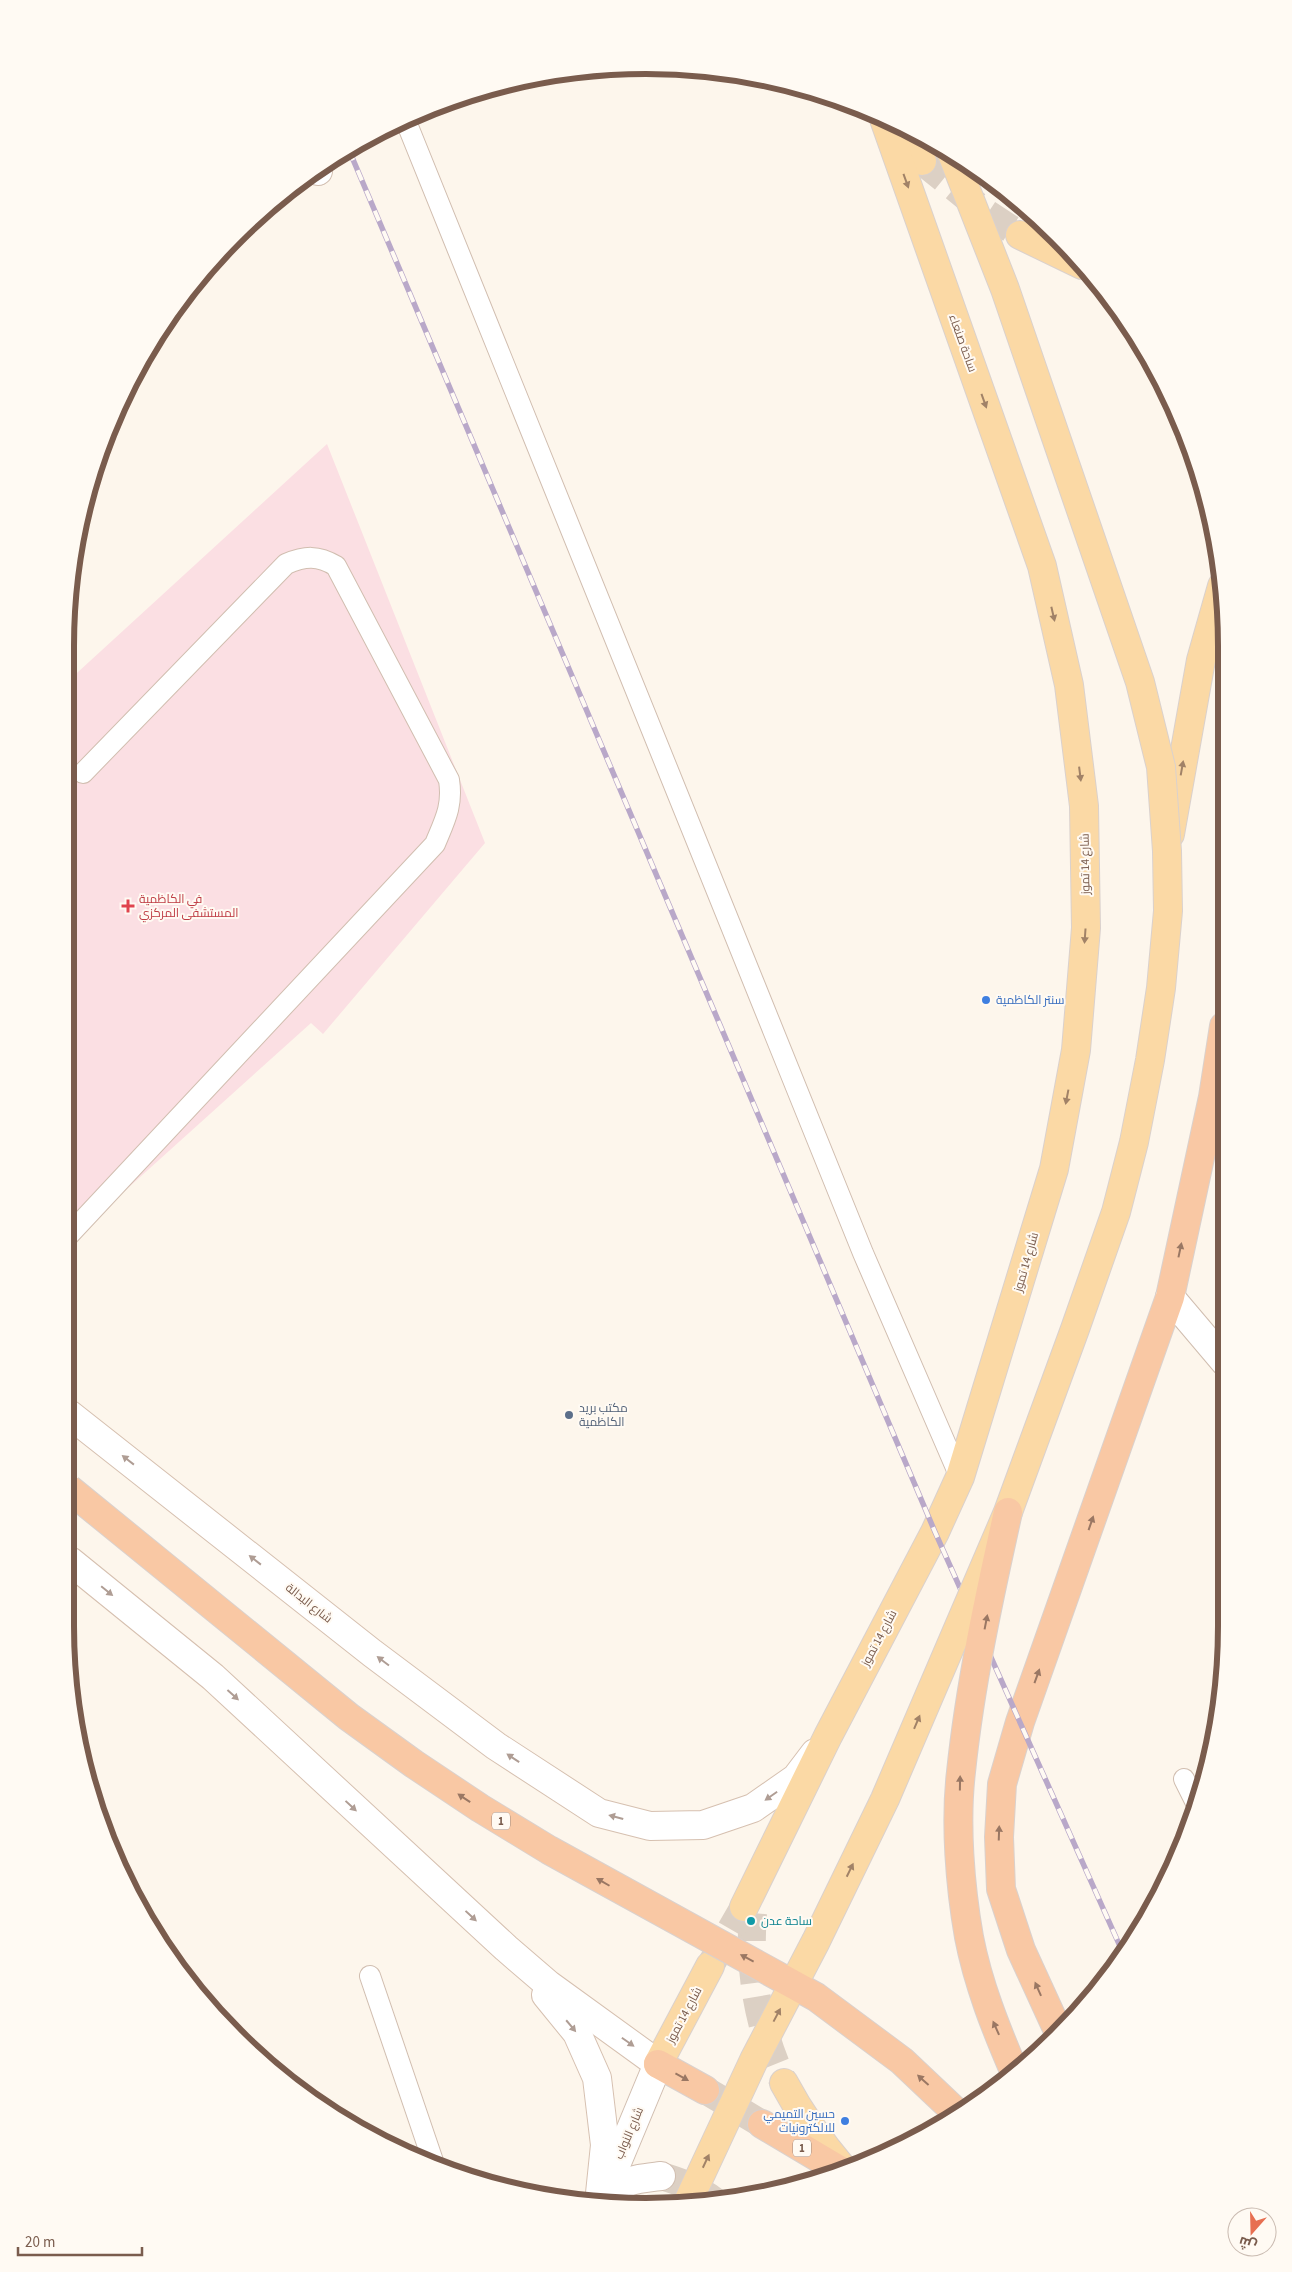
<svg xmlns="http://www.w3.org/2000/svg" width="1292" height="2272" viewBox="0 0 1292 2272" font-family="'Source Sans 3',Cairo,sans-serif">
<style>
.medical{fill:#fbdfe3}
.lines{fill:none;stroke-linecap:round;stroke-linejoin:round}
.tertiary-tunnel{stroke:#dcd0c4;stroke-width:28;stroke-dasharray:28 14;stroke-linecap:butt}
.primary-tunnel{stroke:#dcd0c4;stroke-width:28;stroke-dasharray:28 14;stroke-linecap:butt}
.trunk-tunnel{stroke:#dcd0c4;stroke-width:28;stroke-dasharray:28 14;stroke-linecap:butt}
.service-casing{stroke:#d1beb0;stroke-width:22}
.minor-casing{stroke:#d1beb0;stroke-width:30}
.tertiary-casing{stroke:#d1beb0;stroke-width:30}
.secondary-casing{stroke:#d6c0b0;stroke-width:30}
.primary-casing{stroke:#dad1cd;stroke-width:30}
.trunk-casing{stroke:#dad1cd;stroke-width:30}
.service{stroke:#fff;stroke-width:20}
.minor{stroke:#fff;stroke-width:28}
.tertiary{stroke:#fff;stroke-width:28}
.secondary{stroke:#fff;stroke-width:28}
.primary{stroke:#fbd9a5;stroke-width:28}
.trunk{stroke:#f9c8a4;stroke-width:28}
.rail-casing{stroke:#b9a8c9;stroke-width:5.5}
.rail{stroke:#fffaf3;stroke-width:4;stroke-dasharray:11;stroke-linecap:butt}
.primary-bridge-casing{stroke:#dad1cd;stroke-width:30;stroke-linecap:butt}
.trunk-bridge-casing{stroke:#dad1cd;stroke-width:30;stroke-linecap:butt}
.primary-bridge{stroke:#fbd9a5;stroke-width:28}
.trunk-bridge{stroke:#f9c8a4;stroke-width:28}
.oneway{fill:#a18267}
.oneway2{fill:#9a7763}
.oneway3{fill:#af9d94}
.health-dot{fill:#e0444e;stroke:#fffaf3;stroke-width:2}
.shop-dot{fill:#3f7fe0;stroke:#fffaf3;stroke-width:2}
.service-dot{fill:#5c6f8a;stroke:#fffaf3;stroke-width:2}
.culture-dot{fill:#0f9aa8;stroke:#fffaf3;stroke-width:2}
.labels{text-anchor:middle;stroke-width:4;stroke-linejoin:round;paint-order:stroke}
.shield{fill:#fffaf3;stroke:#a28b7f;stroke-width:1}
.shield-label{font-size:11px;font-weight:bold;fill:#7a5c4d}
.street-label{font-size:12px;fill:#7a5c4d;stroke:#fffaf3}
.health-label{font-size:12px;fill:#be3a42;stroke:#fffaf3;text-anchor:start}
.shop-label{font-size:12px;fill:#366cbe;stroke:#fffaf3;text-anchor:start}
.service-label{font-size:12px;fill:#4e5e75;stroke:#fffaf3;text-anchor:start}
.culture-label{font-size:12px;fill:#0d838f;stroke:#fffaf3;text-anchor:start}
.rim{fill:none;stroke:#7a5c4d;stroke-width:6}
</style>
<rect width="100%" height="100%" fill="#fdf6ec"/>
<polygon class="medical" points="327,444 485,843 323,1034 311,1023 68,1242 66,683"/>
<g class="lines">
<path class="tertiary-tunnel" d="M661,2176C682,2182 699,2189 716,2202"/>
<g class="primary-tunnel">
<polyline points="922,161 985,212 1020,235"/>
<path d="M753,1913C748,1971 759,2031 784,2083"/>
<polyline points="710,1966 744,1907"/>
</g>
<polyline class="trunk-tunnel" points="705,2090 762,2124"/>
<defs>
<g id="service">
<polyline points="405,119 863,1253 960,1477"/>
<path d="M68,1236L435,844C445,820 453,806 449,780L336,566C318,555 305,556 286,564L83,773"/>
<polyline points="1184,1779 1196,1803"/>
<polyline points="370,1976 434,2164"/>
</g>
<polyline id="minor" points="317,169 318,171"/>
<g id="tertiary">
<polyline points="1170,1297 1225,1362"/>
<polyline points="603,2196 658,2064"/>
<path d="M602,2203C626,2179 628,2180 661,2176"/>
</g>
<g id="secondary">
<polyline points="69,1414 372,1653 496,1746 599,1813 650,1826 703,1825 753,1808 796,1778 815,1753"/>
<polyline points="70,1561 213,1677 506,1948 549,1985 658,2064"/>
<polyline points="546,1995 577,2033 597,2078 605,2145 599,2203"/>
</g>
<g id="primary">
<polyline points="894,124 922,161"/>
<polyline points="1020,235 1082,265"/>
<polyline points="1170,834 1201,660 1222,586"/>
<polyline points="744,1907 828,1736 935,1532 960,1477 1054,1169 1076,1050 1086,928 1084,806 1069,685 1042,566 884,119"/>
<polyline points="658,2064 710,1966"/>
<path d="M784,2083C801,2115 821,2143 844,2170"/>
</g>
<g id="trunk">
<polyline points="1059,2033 1021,1950 1001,1889 999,1837 1002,1784 1020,1722 1170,1297 1213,1097 1224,1026"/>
<polyline points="658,2064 705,2090"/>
<polyline points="762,2124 841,2171"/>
</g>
</defs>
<use href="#service" class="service-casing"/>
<use href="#minor" class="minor-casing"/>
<use href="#tertiary" class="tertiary-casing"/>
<use href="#secondary" class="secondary-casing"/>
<use href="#primary" class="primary-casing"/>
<use href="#trunk" class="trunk-casing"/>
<use href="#service" class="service"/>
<use href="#minor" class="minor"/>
<use href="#tertiary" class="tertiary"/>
<use href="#secondary" class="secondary"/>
<use href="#primary" class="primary"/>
<use href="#trunk" class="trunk"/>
<defs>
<polyline id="rail" points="349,150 935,1532 1123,1953"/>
</defs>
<use href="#rail" class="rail-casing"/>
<use href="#rail" class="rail"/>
<defs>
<polyline id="primary-bridge" points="686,2206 754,2060 816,1941 885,1799 1008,1512 1075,1329 1116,1212 1134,1142 1150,1060 1161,988 1168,911 1167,851 1161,767 1140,682 1005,289 952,154"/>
<g id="trunk-bridge">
<polyline points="69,1489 349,1717 414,1764 480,1808 549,1850 816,1997 902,2061 958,2114"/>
<path d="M1008,1512C989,1597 970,1685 961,1772C955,1823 960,1886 969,1937C978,1984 996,2029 1015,2073"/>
</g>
</defs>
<use href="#primary-bridge" class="primary-bridge-casing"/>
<use href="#trunk-bridge" class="trunk-bridge-casing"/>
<use href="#primary-bridge" class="primary-bridge"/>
<use href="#trunk-bridge" class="trunk-bridge"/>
</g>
<defs><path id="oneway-solid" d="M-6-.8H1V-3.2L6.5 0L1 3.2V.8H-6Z" transform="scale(1.25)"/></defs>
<g class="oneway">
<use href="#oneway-solid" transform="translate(906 181) rotate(70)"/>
<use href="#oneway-solid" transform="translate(984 401) rotate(70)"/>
<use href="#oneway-solid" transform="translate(1053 614) rotate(77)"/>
<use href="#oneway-solid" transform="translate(1182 768) rotate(-80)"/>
<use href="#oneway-solid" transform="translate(1080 774) rotate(83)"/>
<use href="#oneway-solid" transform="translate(1085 936) rotate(94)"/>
<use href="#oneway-solid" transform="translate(1067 1097) rotate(101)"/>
<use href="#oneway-solid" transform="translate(917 1722) rotate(-67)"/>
<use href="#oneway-solid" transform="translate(850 1870) rotate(-64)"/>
<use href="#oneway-solid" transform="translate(777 2015) rotate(-62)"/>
<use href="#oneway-solid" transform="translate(706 2161) rotate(-65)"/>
</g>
<g class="oneway2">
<use href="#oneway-solid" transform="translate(1180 1250) rotate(-78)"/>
<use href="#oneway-solid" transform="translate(1091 1523) rotate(-71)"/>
<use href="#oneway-solid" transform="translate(986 1622) rotate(-79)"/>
<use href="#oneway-solid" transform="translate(1037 1676) rotate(-70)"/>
<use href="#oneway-solid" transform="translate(960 1783) rotate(-89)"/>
<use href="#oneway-solid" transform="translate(464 1798) rotate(-146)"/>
<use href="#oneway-solid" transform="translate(999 1833) rotate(-88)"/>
<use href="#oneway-solid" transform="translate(603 1882) rotate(-150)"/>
<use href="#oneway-solid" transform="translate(747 1958) rotate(-152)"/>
<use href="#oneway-solid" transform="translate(1038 1989) rotate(-114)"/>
<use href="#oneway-solid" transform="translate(996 2028) rotate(-114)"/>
<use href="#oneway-solid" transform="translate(682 2077) rotate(29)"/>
<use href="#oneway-solid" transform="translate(923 2080) rotate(-138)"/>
</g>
<g class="oneway3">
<use href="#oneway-solid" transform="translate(128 1460) rotate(-142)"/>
<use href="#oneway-solid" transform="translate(255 1560) rotate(-142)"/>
<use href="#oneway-solid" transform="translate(107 1591) rotate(39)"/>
<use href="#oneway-solid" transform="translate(383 1661) rotate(-143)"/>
<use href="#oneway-solid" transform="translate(233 1695) rotate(42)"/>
<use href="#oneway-solid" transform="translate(513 1758) rotate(-146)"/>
<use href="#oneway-solid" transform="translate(771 1796) rotate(145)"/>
<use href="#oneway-solid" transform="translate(351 1806) rotate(43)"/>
<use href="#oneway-solid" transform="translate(616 1817) rotate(-165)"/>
<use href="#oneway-solid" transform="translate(471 1916) rotate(43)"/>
<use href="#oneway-solid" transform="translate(571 2026) rotate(50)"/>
<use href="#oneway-solid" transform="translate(628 2042) rotate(35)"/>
</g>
<path class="health-dot" d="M125.5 898.5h5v5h5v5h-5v5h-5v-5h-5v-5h5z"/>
<g class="shop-dot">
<circle cx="986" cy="1000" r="5"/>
<circle cx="845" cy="2121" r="5"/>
</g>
<circle class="service-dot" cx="569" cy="1415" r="5"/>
<circle class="culture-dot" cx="751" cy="1921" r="5"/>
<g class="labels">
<g class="shield">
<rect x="492" y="1812.5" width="18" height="17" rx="4"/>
<rect x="793" y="2139.5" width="18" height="17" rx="4"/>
</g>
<g class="shield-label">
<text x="501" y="1825">1</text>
<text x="802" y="2152">1</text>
</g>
<g class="street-label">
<text transform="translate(963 343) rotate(70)" y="4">ساحة صنعاء</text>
<text transform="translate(1085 864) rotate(-91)" y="4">شارع 14 تموز</text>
<text transform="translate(1026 1262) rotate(-74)" y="4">شارع 14 تموز</text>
<text transform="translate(309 1603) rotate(38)" y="4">شارع البدالة</text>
<text transform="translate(879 1638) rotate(-62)" y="4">شارع 14 تموز</text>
<text transform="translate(684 2015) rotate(-62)" y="4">شارع 14 تموز</text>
<text transform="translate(629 2133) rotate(-67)" y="4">شارع النواب</text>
</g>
<g class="health-label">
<text x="139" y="903">في الكاظمية<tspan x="139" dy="14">المستشفى المركزي</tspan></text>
</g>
<g class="shop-label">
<text x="996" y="1004">سنتر الكاظمية</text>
<text x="835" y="2118" text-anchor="end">حسين التميمي<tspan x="835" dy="14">للالكترونيات</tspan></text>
</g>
<g class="service-label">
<text x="579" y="1412">مكتب بريد<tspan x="579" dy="14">الكاظمية</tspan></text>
</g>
<g class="culture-label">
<text x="761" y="1925">ساحة عدن</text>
</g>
</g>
<path d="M0 0H1292V2272H0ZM646 74H646A572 572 0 0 1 1218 646V1626A572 572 0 0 1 646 2198H646A572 572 0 0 1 74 1626V646A572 572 0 0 1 646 74Z" fill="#fffaf3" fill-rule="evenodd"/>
<path class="rim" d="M646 74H646A572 572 0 0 1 1218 646V1626A572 572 0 0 1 646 2198H646A572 572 0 0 1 74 1626V646A572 572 0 0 1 646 74Z"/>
<g transform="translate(1252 2232) rotate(200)"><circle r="24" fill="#fffaf3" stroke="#cabbb1"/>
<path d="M0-4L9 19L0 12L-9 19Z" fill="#e76f51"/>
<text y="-8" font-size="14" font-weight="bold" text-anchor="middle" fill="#7a5c4d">ش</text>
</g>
<path d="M18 2247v8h124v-8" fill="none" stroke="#7a5c4d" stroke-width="2.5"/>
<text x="25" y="2247" font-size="15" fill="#7a5c4d" stroke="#fffaf3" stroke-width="4" paint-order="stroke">20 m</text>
</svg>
